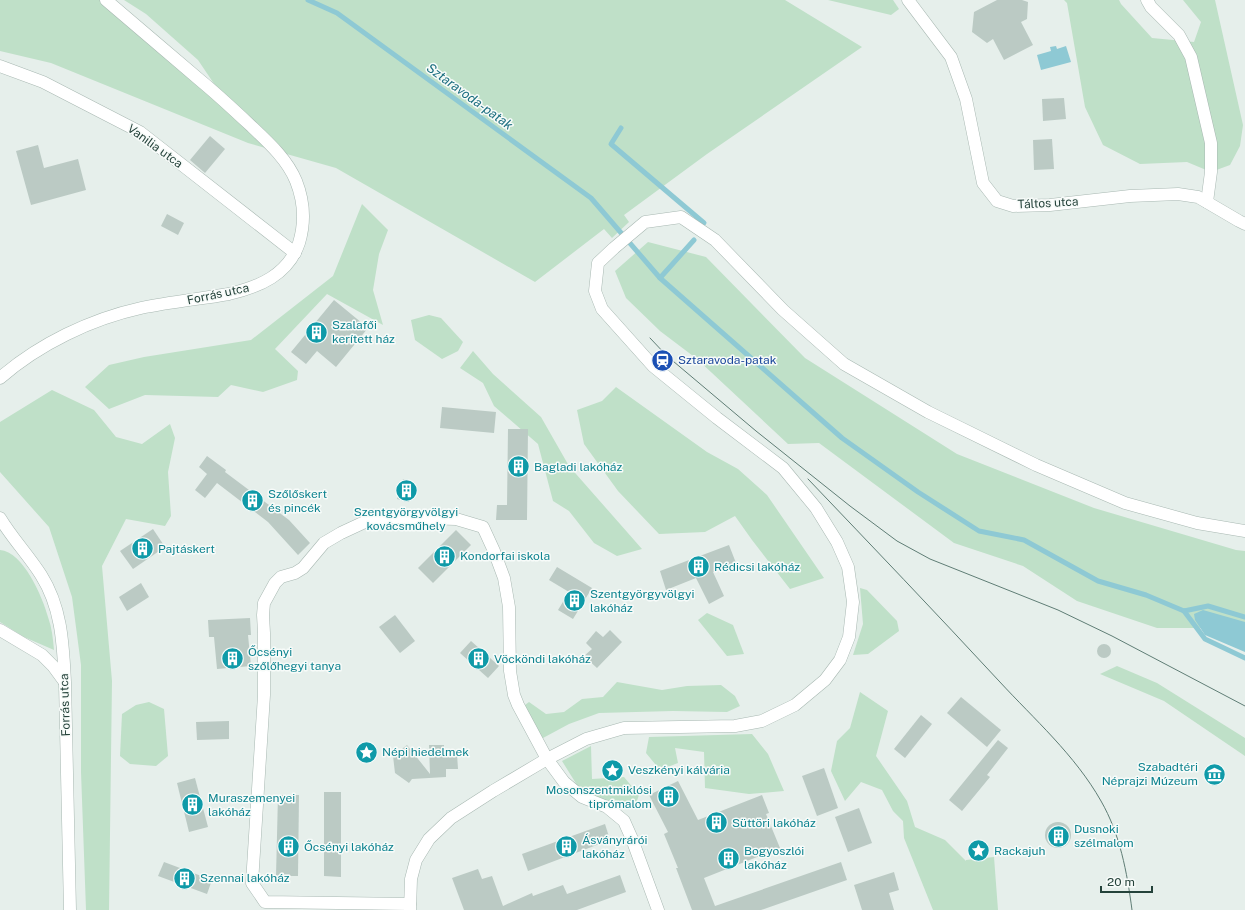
<svg xmlns="http://www.w3.org/2000/svg" width="1245" height="910" viewBox="0 0 1245 910" font-family="'Public Sans',sans-serif">
<style>
.green{fill:#bfe0c8}
.water{fill:#8ec9d4}
.lines{fill:none;stroke-linecap:round;stroke-linejoin:round}
.stream{stroke:#8ec9d4;stroke-width:5}
.building{fill:#bbcac4}
.minor-casing{stroke:#a8b8b2;stroke-width:13}
.minor{stroke:#fff;stroke-width:12}
.tram{stroke:#5f7d75;stroke-width:1}
.labels{text-anchor:middle;stroke-width:3;stroke-linejoin:round;paint-order:stroke}
.street-label{font-size:12px;fill:#24423a;stroke:#f7fbf9}
.culture-label{font-size:12px;fill:#0d838f;stroke:#f7fbf9;text-anchor:start}
.transit-label{font-size:12px;fill:#164399;stroke:#f7fbf9;text-anchor:start}
.water-label{font-size:13px;font-style:italic;fill:#1c6f80;stroke:#f7fbf9}
</style>
<rect width="100%" height="100%" fill="#e6efeb"/>
<g class="green">
<polygon points="0,0 106,0 227,103 198,60 146,14 124,0 785,0 862,47 707,154 624,215 629,222 612,238 604,229 535,282 336,168 248,143 51,63 0,51"/>
<polygon points="828,0 893,0 899,9 891,15"/>
<polygon points="1064,0 1119,0 1121,4 1152,38 1194,42 1201,22 1183,0 1215,0 1243,125 1240,146 1230,165 1211,172 1187,162 1140,164 1103,145 1085,107 1067,3"/>
<polygon points="362,204 388,230 379,254 373,290 383,325 327,294 275,349 298,371 297,380 263,392 231,385 218,397 145,395 109,409 85,387 109,365 144,357 251,340 333,276"/>
<polygon points="648,242 706,257 805,358 957,454 1094,508 1236,550 1245,551 1245,641 1215,628 1157,628 1077,601 1023,566 954,543 819,443 788,444 697,359 660,331 626,298 615,271"/>
<polygon points="429,315 441,318 463,342 458,351 442,359 415,340 411,320"/>
<polygon points="473,351 493,374 541,417 569,466 642,549 617,556 594,543 569,511 553,501 538,444 494,406 483,383 460,368"/>
<polygon points="616,387 707,452 738,469 767,495 824,578 790,589 752,540 735,516 705,532 659,534 618,491 584,444 577,410 602,401"/>
<polygon points="52,390 94,410 116,437 142,444 170,424 175,438 168,472 171,516 165,526 126,519 102,566 112,681 109,910 86,910 81,772 81,665 72,597 49,527 0,472 0,422"/>
<path d="M0,550C23,551 43,598 48,617C52,628 53,639 54,650L24,637L0,622Z"/>
<polygon points="860,588 867,590 897,621 899,631 868,654 853,655 863,624"/>
<polygon points="707,613 733,625 744,654 727,656 698,620"/>
<polygon points="1117,666 1157,683 1245,738 1245,756 1164,701 1100,674"/>
<polygon points="617,682 662,690 687,686 721,685 735,696 740,706 727,712 673,711 599,713 569,724 543,738 530,722 525,705 529,702 546,714 564,712 582,699 603,697"/>
<polygon points="860,692 888,711 876,756 907,801 915,827 945,840 966,861 966,860 994,857 998,910 933,910 904,838 903,821 893,811 882,790 861,782 845,801 831,771 837,741 850,728"/>
<polygon points="149,702 164,709 168,756 156,766 130,764 120,756 122,714 136,705"/>
<polygon points="752,734 768,754 784,791 749,794 705,788 704,752 675,748 678,763 660,770 646,753 649,737"/>
<polygon points="591,746 592,779 624,777 639,795 634,809 605,802 577,785 562,761"/>
</g>
<g class="water">
<polygon points="1056,46 1057,49 1066,46 1071,62 1041,70 1037,55 1051,51 1050,47"/>
<polygon points="1203,610 1245,622 1245,652 1205,635 1195,620 1194,614"/>
</g>
<g class="lines">
<g class="stream">
<polyline points="308,0 337,13 591,198 660,278 842,438 918,492 979,531 1024,540 1098,581 1146,595 1184,611 1208,606 1245,617"/>
<polyline points="621,128 611,144 704,223"/>
<polyline points="660,278 694,240"/>
<polyline points="1184,611 1205,639 1245,658"/>
</g>
</g>
<g class="building">
<polygon points="997,0 1022,0 1028,2 1027,19 1021,22 1033,45 1004,60 993,39 987,43 972,32 974,12"/>
<polygon points="1064,98 1066,119 1043,121 1042,99"/>
<polygon points="210,136 225,149 205,173 190,160"/>
<polygon points="1052,139 1054,169 1034,170 1033,140"/>
<polygon points="38,145 44,168 78,159 86,190 31,205 16,151"/>
<polygon points="167,214 184,223 178,235 161,226"/>
<polygon points="334,300 368,328 336,367 317,351 306,364 291,352"/>
<polygon points="442,407 496,412 494,433 440,428"/>
<polygon points="508,429 528,429 527,520 496,520 497,505 507,505"/>
<polygon points="207,456 226,470 225,472 289,520 310,543 298,555 268,522 217,483 205,498 195,490 207,474 199,467"/>
<polygon points="403,479 415,483 409,502 397,499"/>
<polygon points="153,529 165,547 133,569 120,551"/>
<polygon points="456,530 471,545 433,583 418,568"/>
<polygon points="729,545 736,563 713,572 724,596 709,604 696,578 666,590 660,571"/>
<polygon points="557,567 592,588 573,619 558,610 569,592 549,580"/>
<polygon points="141,583 149,597 127,611 119,597"/>
<polygon points="395,615 415,641 400,653 379,627"/>
<polygon points="250,618 251,635 248,635 251,666 217,669 214,637 209,637 208,620"/>
<polygon points="610,630 622,642 597,668 584,656 592,649 586,643 596,631 603,637"/>
<polygon points="471,641 499,666 488,678 460,653"/>
<circle cx="1104" cy="651" r="7"/>
<polygon points="961,697 1001,730 987,747 947,713"/>
<polygon points="921,715 932,724 905,758 894,749"/>
<polygon points="229,721 229,739 197,740 196,722"/>
<polygon points="998,740 1008,748 987,775 990,777 962,811 949,800"/>
<polygon points="407,745 430,774 429,745 444,745 444,754 457,754 458,769 446,769 446,777 412,779 409,783 395,773 393,756"/>
<polygon points="824,768 838,808 817,816 802,776"/>
<polygon points="195,778 208,827 189,832 177,783"/>
<polygon points="678,781 698,820 762,795 769,813 766,814 780,848 704,878 715,906 841,862 847,880 761,910 692,910 676,868 678,868 664,834 668,832 649,795"/>
<polygon points="324,792 341,792 341,877 324,876"/>
<polygon points="278,795 299,795 298,876 276,876"/>
<polygon points="859,808 872,843 848,852 835,817"/>
<circle cx="1058" cy="835" r="13"/>
<polygon points="605,824 610,840 528,871 522,854"/>
<polygon points="164,862 212,880 207,894 158,876"/>
<polygon points="478,869 482,879 492,876 503,906 532,893 533,896 563,885 567,894 620,875 626,892 577,910 464,910 452,878"/>
<polygon points="894,872 899,890 889,893 894,910 862,910 854,885"/>
</g>
<g class="lines">
<defs>
<g id="minor">
<polyline points="908,0 951,57 966,99 983,183 997,201 1013,206 1050,205 1130,196 1178,194 1198,197 1239,221 1245,224"/>
<polyline points="1147,0 1151,7 1179,35 1191,57 1211,143 1211,172 1207,202"/>
<polyline points="0,66 43,82 140,132 295,253"/>
<path d="M0,378C39,344 91,319 141,308C170,302 200,299 229,294C259,287 288,275 299,243C305,223 304,201 296,181C287,159 268,142 250,125C234,110 218,95 201,81C169,54 138,27 106,0"/>
<path d="M0,518C12,538 29,556 41,575C62,608 63,645 65,682L70,910"/>
<polyline points="0,630 42,655 53,666 64,681"/>
<polyline points="410,904 265,902 252,883 264,695 264,633 263,615 264,603 275,583 281,577 295,573 303,568 324,543 341,533 369,520 393,517 456,519 483,527 494,551 504,578 509,607 510,671 514,695 518,705 547,759 564,782 582,797 607,807 624,821 632,839 658,910"/>
<polyline points="410,910 411,879 416,860 429,839 451,818 493,791 547,759 586,739 624,728 735,726 762,721 795,705 825,680 840,660 849,637 853,602 848,567 837,542 816,508 783,468 717,418 653,366 602,309 595,291 598,263 614,248 645,222 681,217 715,240 783,310 844,364 928,412 1036,465 1125,503 1197,523 1245,531"/>
</g>
</defs>
<use href="#minor" class="minor-casing"/>
<use href="#minor" class="minor"/>
<g class="tram">
<polyline points="650,338 667,356 756,431 850,506 897,541 930,559 1058,610 1112,636 1245,706"/>
<path d="M808,479C872,546 936,613 999,681C1034,719 1075,755 1101,801C1120,834 1127,872 1132,910"/>
</g>
</g>
<defs>
<symbol id="building-disc" viewBox="-11 -11 22 22"><circle r="9.5" fill="#0f9aa8" stroke="#f7fbf9"/><path d="M-4-6H4V6H1V3H-1V6H-4ZM-2.5-4.3h1.7v1.8h-1.7ZM.8-4.3h1.7v1.8H.8ZM-2.5-1h1.7V.8h-1.7ZM.8-1h1.7V.8H.8Z" fill="#fff"/></symbol>
<symbol id="station-disc" viewBox="-11 -11 22 22"><circle r="9.5" fill="#1a4fb4" stroke="#f7fbf9"/><path d="M-3-6H3Q5-6 5-4V2Q5 4 3 4L4.5 6H3L1.5 4h-3L-3 6H-4.5L-3 4Q-5 4-5 2V-4Q-5-6-3-6ZM-3.5-4v3h7v-3ZM-3.5 1v1.5H-2V1ZM2 1v1.5H3.5V1Z" fill="#fff"/></symbol>
<symbol id="sight-disc" viewBox="-11 -11 22 22"><circle r="9.5" fill="#0f9aa8" stroke="#f7fbf9"/><path d="M0-6L1.8-2.2L6-1.7L2.9 1.2L3.7 5.4L0 3.3L-3.7 5.4L-2.9 1.2L-6-1.7L-1.8-2.2Z" fill="#fff"/></symbol>
<symbol id="museum-disc" viewBox="-11 -11 22 22"><circle r="9.5" fill="#0f9aa8" stroke="#f7fbf9"/><path d="M0-6L6-3V-2H-6V-3ZM-5-1h2V3h-2ZM-1-1h2V3h-2ZM3-1h2V3H3ZM-6 4H6V6H-6Z" fill="#fff"/></symbol>
</defs>
<g fill-rule="evenodd">
<use href="#building-disc" x="304" y="320" width="25" height="25"/>
<use href="#station-disc" x="650" y="348" width="25" height="25"/>
<use href="#building-disc" x="506" y="454" width="25" height="25"/>
<use href="#building-disc" x="394" y="478" width="25" height="25"/>
<use href="#building-disc" x="240" y="488" width="25" height="25"/>
<use href="#building-disc" x="130" y="536" width="25" height="25"/>
<use href="#building-disc" x="432" y="544" width="25" height="25"/>
<use href="#building-disc" x="686" y="554" width="25" height="25"/>
<use href="#building-disc" x="562" y="588" width="25" height="25"/>
<use href="#building-disc" x="220" y="646" width="25" height="25"/>
<use href="#building-disc" x="466" y="646" width="25" height="25"/>
<use href="#sight-disc" x="354" y="740" width="25" height="25"/>
<use href="#sight-disc" x="600" y="758" width="25" height="25"/>
<use href="#museum-disc" x="1202" y="762" width="25" height="25"/>
<use href="#building-disc" x="656" y="784" width="25" height="25"/>
<use href="#building-disc" x="180" y="792" width="25" height="25"/>
<use href="#building-disc" x="704" y="810" width="25" height="25"/>
<use href="#building-disc" x="1046" y="824" width="25" height="25"/>
<use href="#building-disc" x="276" y="834" width="25" height="25"/>
<use href="#building-disc" x="554" y="834" width="25" height="25"/>
<use href="#sight-disc" x="966" y="838" width="25" height="25"/>
<use href="#building-disc" x="716" y="846" width="25" height="25"/>
<use href="#building-disc" x="172" y="866" width="25" height="25"/>
</g>
<g class="labels">
<g class="street-label">
<text transform="translate(155 146) rotate(36)" y="4">Vanilia utca</text>
<text transform="translate(1048 203) rotate(-3)" y="4">Táltos utca</text>
<text transform="translate(218 294) rotate(-12)" y="4">Forrás utca</text>
<text transform="translate(65 705) rotate(-92)" y="4">Forrás utca</text>
</g>
<g class="culture-label">
<text x="332" y="329">Szalafői<tspan x="332" dy="14">kerített ház</tspan></text>
<text x="534" y="471">Bagladi lakóház</text>
<text x="268" y="498">Szőlőskert<tspan x="268" dy="14">és pincék</tspan></text>
<text x="406" y="516" text-anchor="middle">Szentgyörgyvölgyi<tspan x="406" dy="14">kovácsműhely</tspan></text>
<text x="158" y="553">Pajtáskert</text>
<text x="460" y="560">Kondorfai iskola</text>
<text x="714" y="571">Rédicsi lakóház</text>
<text x="590" y="598">Szentgyörgyvölgyi<tspan x="590" dy="14">lakóház</tspan></text>
<text x="248" y="656">Őcsényi<tspan x="248" dy="14">szőlőhegyi tanya</tspan></text>
<text x="494" y="663">Vöcköndi lakóház</text>
<text x="382" y="756">Népi hiedelmek</text>
<text x="1198" y="771" text-anchor="end">Szabadtéri<tspan x="1198" dy="14">Néprajzi Múzeum</tspan></text>
<text x="628" y="774">Veszkényi kálvária</text>
<text x="652" y="794" text-anchor="end">Mosonszentmiklósi<tspan x="652" dy="14">tiprómalom</tspan></text>
<text x="208" y="802">Muraszemenyei<tspan x="208" dy="14">lakóház</tspan></text>
<text x="732" y="827">Süttöri lakóház</text>
<text x="1074" y="833">Dusnoki<tspan x="1074" dy="14">szélmalom</tspan></text>
<text x="582" y="844">Ásványrárói<tspan x="582" dy="14">lakóház</tspan></text>
<text x="304" y="851">Őcsényi lakóház</text>
<text x="744" y="855">Bogyoszlói<tspan x="744" dy="14">lakóház</tspan></text>
<text x="994" y="855">Rackajuh</text>
<text x="200" y="882">Szennai lakóház</text>
</g>
<g class="transit-label">
<text x="678" y="364">Sztaravoda-patak</text>
</g>
<g class="water-label">
<text transform="translate(470 96) rotate(36)" y="5">Sztaravoda-patak</text>
</g>
</g>
<path d="M1101 886v6h51v-6" fill="none" stroke="#24423a" stroke-width="2"/>
<text x="1107" y="886" font-size="12" fill="#24423a" stroke="#f7fbf9" stroke-width="3" paint-order="stroke">20 m</text>
</svg>
